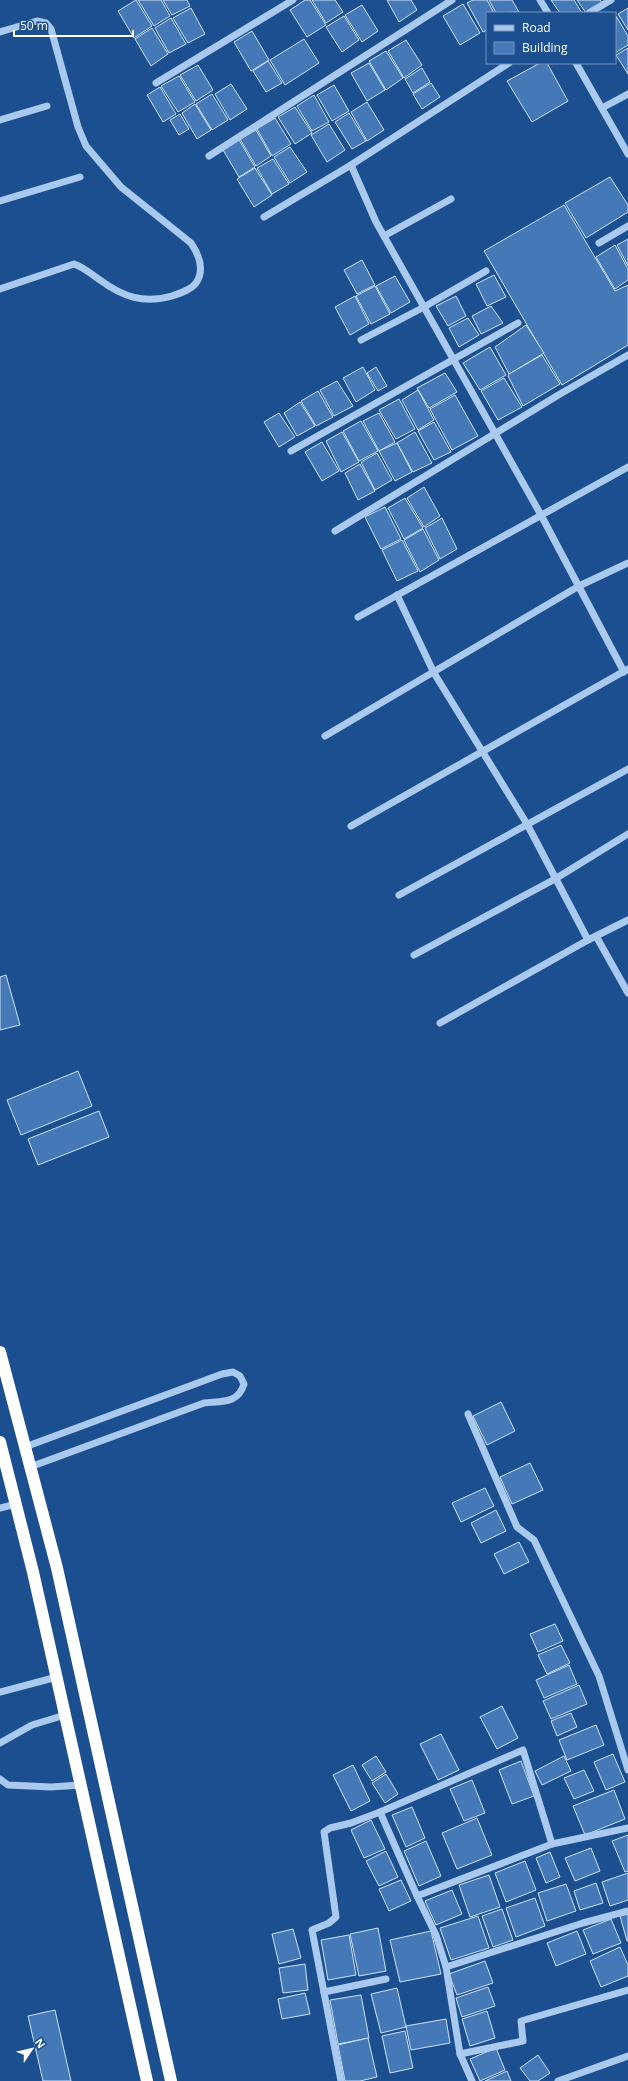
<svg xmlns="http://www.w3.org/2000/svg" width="628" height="2081" viewBox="0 0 628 2081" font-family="'Open Sans',sans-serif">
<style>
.building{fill:#4478b7;stroke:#cfe3fa}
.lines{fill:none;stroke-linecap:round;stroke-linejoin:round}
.minor{stroke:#a9c9ee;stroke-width:7}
.highway{stroke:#fff;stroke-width:12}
</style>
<rect width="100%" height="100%" fill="#1b4f8f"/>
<g class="building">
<polygon points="136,0 152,26 134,38 118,11"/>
<polygon points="138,0 161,0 170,16 154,26"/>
<polygon points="163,0 187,0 190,6 172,15"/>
<polygon points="305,0 310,0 326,25 307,37 290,10"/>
<polygon points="312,0 335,0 343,12 326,23"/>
<polygon points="387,0 411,0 417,10 399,22"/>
<polygon points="473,0 487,0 494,13 487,13 487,30 483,32 467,3"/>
<polygon points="489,0 512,0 519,12 496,13"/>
<polygon points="551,0 574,0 582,13 560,13"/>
<polygon points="577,0 600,0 602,3 586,13"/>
<polygon points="463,4 480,33 460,45 443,16"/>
<polygon points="362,5 378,31 362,42 345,15"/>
<polygon points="191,8 205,34 188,43 173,18"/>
<polygon points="628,8 628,30 618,14"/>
<polygon points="344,16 359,40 342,52 326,27"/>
<polygon points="616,16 628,36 628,45 615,53"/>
<polygon points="171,18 186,44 169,53 155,28"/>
<polygon points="152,28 168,54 151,66 135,39"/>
<polygon points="252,31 269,60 251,71 234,42"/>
<polygon points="304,39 319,63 285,85 270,60"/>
<polygon points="406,40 422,65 404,78 388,51"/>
<polygon points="628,48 628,74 616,55"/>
<polygon points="386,51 403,78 386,90 369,61"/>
<polygon points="268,61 282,83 266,92 253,71"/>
<polygon points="369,63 385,90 367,101 351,73"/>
<polygon points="540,63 547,63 568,101 532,122 507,81"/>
<polygon points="198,65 213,90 196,101 180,75"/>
<polygon points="422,68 430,82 413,93 405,79"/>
<polygon points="179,76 195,102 178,112 161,86"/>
<polygon points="431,83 440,97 422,109 413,94"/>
<polygon points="231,84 247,109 230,120 215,94"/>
<polygon points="334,85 349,111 332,121 317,95"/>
<polygon points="160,87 176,114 163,122 147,95"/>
<polygon points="212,94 228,120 212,130 196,104"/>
<polygon points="314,95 329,122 312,131 297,106"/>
<polygon points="367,102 384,130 367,141 351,112"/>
<polygon points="195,104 211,130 197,139 182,113"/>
<polygon points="295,107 312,133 295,144 278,117"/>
<polygon points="349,113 366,141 352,149 335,122"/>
<polygon points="180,114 189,129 179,135 170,120"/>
<polygon points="275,118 291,144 272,156 257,129"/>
<polygon points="329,124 345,150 327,162 311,135"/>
<polygon points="256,130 271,156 256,166 240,139"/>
<polygon points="239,140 255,167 239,177 223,150"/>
<polygon points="290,147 307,172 290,183 274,157"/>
<polygon points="273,159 289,184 272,194 257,168"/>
<polygon points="255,168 272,195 254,207 237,179"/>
<polygon points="610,177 628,205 628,212 586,238 565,203"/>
<polygon points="564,205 615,291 628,285 628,345 562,385 484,251"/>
<polygon points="628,239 628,266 617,245"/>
<polygon points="615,245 628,269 628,280 615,289 596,257"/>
<polygon points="362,260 375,285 357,294 344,270"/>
<polygon points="494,275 506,297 487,306 476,284"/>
<polygon points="395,276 410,302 391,313 376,286"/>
<polygon points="375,286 390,314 371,324 356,296"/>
<polygon points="355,296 369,324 350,335 335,307"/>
<polygon points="456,296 466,316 448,326 436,306"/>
<polygon points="491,306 503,323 481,334 472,316"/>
<polygon points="468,318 479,335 459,347 449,328"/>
<polygon points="526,325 544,353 509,374 495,347"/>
<polygon points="490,347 506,375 480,390 463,363"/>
<polygon points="542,355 560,384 523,406 508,376 509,374"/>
<polygon points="363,367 375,390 356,402 343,378"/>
<polygon points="376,367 387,386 378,391 367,373"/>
<polygon points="445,373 457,392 429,408 417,388"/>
<polygon points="504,378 522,407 498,420 481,391"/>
<polygon points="337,381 353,406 334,416 320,390"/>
<polygon points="418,390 434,420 418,430 402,400"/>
<polygon points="318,391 333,417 316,426 301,401"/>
<polygon points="455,395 478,436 452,450 430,409"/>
<polygon points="399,399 415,429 396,439 379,410"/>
<polygon points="300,402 315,426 297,436 284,413"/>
<polygon points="279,413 295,437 279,447 264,422"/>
<polygon points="379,413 395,442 379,451 363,421"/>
<polygon points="361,421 378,451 359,461 343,431"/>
<polygon points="434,422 451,452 434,460 418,431"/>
<polygon points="342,432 359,462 341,472 326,441"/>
<polygon points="415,432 432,463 413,472 397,443"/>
<polygon points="322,442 339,471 322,481 305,452"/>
<polygon points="397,443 412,472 395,481 379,451"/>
<polygon points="377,453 392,480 375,490 361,462"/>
<polygon points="360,464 375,491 358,500 345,473"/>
<polygon points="424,487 440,516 424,527 407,498"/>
<polygon points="405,498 423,528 404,539 388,508"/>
<polygon points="385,507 401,539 381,549 365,517"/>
<polygon points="442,518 457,549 440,559 425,528"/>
<polygon points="423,529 439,560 420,572 404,540"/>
<polygon points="402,540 418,571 397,581 382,550"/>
<polygon points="6,975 20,1025 0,1030 0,977"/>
<polygon points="78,1071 92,1106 21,1135 7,1100"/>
<polygon points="99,1111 109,1137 38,1165 28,1139"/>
<polygon points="501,1402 515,1431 487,1445 473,1416"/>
<polygon points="530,1463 543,1490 512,1504 500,1477"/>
<polygon points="485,1488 494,1506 461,1522 452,1503"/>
<polygon points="496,1510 506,1531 481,1543 471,1523"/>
<polygon points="519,1542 529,1562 504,1574 494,1554"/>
<polygon points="555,1624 563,1641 538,1652 530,1634"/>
<polygon points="561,1645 570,1663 547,1674 538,1655"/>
<polygon points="569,1665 577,1684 544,1698 536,1680"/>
<polygon points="579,1685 587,1704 551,1719 543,1701"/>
<polygon points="502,1706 518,1738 497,1749 480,1717"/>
<polygon points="571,1713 577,1727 557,1736 551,1721"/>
<polygon points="596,1725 604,1745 567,1760 559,1740"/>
<polygon points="441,1734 459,1770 438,1780 420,1744"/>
<polygon points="613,1754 625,1782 606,1790 594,1762"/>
<polygon points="376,1756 386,1772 372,1781 362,1765"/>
<polygon points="564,1756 571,1771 542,1785 535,1771"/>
<polygon points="521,1761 534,1796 512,1804 499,1770"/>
<polygon points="353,1765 370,1801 351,1811 333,1775"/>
<polygon points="584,1770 594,1791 574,1799 564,1778"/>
<polygon points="386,1774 398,1794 385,1803 372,1783"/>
<polygon points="472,1780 485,1813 464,1821 450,1789"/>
<polygon points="614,1790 625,1819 585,1835 573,1806"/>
<polygon points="412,1807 425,1838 406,1847 392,1815"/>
<polygon points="477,1818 492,1855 457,1869 442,1833"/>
<polygon points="371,1820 385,1849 364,1858 351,1830"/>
<polygon points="628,1835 628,1871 625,1872 612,1841"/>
<polygon points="426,1841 441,1876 419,1886 404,1851"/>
<polygon points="591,1848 600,1871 575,1881 565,1858"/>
<polygon points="386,1851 398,1877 379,1886 366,1861"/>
<polygon points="550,1852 560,1877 546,1883 536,1858"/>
<polygon points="525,1861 536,1890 506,1902 495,1873"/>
<polygon points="628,1873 628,1900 610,1906 602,1882"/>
<polygon points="489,1875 500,1907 470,1917 459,1885"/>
<polygon points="401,1880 411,1901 389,1911 379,1889"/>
<polygon points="596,1883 603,1903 580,1910 574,1891"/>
<polygon points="566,1884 576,1911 547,1921 538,1893"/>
<polygon points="452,1890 462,1914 436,1925 425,1901"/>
<polygon points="535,1898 545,1926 516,1937 506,1908"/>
<polygon points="502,1909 513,1940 493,1947 482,1916"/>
<polygon points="628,1914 628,1941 627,1941 620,1916"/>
<polygon points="478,1916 489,1948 451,1960 440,1928"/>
<polygon points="611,1919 621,1943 593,1954 583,1930"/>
<polygon points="378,1928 386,1971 359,1976 350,1934"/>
<polygon points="293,1929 301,1958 279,1964 272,1934"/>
<polygon points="431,1931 441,1974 400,1982 390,1940"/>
<polygon points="577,1931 586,1954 556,1966 547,1943"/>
<polygon points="349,1935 356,1975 328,1980 321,1940"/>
<polygon points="620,1947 628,1965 628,1976 601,1987 590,1961"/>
<polygon points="485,1961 493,1983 457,1995 449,1974"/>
<polygon points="305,1964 308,1990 283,1993 279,1968"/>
<polygon points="488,1987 495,2006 462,2017 456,1998"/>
<polygon points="397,1988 406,2027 381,2033 371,1994"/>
<polygon points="305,1993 310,2014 282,2019 278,1999"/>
<polygon points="361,1995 369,2038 338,2044 330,2000"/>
<polygon points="55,2010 71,2081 43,2081 28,2016"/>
<polygon points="487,2011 495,2038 470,2046 462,2019"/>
<polygon points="446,2019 450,2043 411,2050 406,2026"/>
<polygon points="405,2031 413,2068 390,2073 382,2036"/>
<polygon points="368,2038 377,2077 360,2081 345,2081 338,2045"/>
<polygon points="496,2048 505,2070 480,2081 470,2059"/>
<polygon points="538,2055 550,2073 538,2081 530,2081 520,2068"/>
<polygon points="507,2071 511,2081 485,2081"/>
</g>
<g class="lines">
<g class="minor">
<polyline points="540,0 548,13"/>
<polyline points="589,13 611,0"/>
<path d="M0,32L37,21L46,23L51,29L78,127L86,146L121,187L191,243C199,255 205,270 196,283C191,290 180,293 172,296C144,304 123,297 100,280C91,274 85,268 74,264L0,289"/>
<polyline points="576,63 628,154"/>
<polyline points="156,83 293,0"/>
<polyline points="602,108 628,94"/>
<polyline points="0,120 47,106"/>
<polyline points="209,156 452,0"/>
<polyline points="351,165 376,222 541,515 624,672"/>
<polyline points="0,201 80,177"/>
<polyline points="264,217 351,165 509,63"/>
<polyline points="384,236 451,199"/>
<polyline points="599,243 628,226"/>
<polyline points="361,340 424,307 486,271"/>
<polyline points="291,451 518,323"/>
<polyline points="335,531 560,394 628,355"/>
<polyline points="397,595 434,673 527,824 588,940"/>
<polyline points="358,617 628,467"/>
<polyline points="325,736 579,586 628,563"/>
<polyline points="351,826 628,669"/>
<polyline points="399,895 628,769"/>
<polyline points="596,936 628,993"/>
<polyline points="414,955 555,879 628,834"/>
<polyline points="440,1023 588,940 628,920"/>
<polyline points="468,1414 517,1527 534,1540 599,1676 628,1770"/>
<path d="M25,1447L222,1374L233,1372L240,1376L244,1384C238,1404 222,1401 204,1403L30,1467"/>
<polyline points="0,1508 16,1504"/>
<polyline points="0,1692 57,1677"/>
<polyline points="0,1743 32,1725 65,1715"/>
<polyline points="0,1779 8,1785 51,1787 81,1785"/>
<polyline points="380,1812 417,1896 436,1935 446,1967 460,2054 472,2081"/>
<polyline points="417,1896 552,1844 628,1828"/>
<polyline points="446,1967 583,1923 628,1911"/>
<polyline points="324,1992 386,1979"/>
<polyline points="460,2054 523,2041 521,2021 628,1990"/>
<polyline points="341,2081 312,1930 329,1923 336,1917 324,1832 330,1828 351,1823 380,1812 523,1750 552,1844"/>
<polyline points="558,2081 628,2056"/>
</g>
<g class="highway">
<polyline points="0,1352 57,1568 171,2081"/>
<polyline points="0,1442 33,1572 147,2081"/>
</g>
</g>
<rect x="486" y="12" width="130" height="52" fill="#1b4f8f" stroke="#7695bc"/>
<rect x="494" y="25" width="20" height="6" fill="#a9c9ee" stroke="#7695bc"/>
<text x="522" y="32" font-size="12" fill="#ffffff">Road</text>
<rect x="494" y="42" width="20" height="12" fill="#4478b7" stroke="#7695bc"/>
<text x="522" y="52" font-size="12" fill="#ffffff">Building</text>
<g transform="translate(32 2049) rotate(55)" stroke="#1b4f8f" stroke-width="3" paint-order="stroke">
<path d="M0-3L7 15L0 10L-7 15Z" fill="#ffffff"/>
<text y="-6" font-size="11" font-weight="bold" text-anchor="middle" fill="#ffffff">N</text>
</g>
<path d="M14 30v6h119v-6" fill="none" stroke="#ffffff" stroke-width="2"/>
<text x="20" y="30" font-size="12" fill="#ffffff" stroke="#1b4f8f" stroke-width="3" paint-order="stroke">50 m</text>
</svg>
